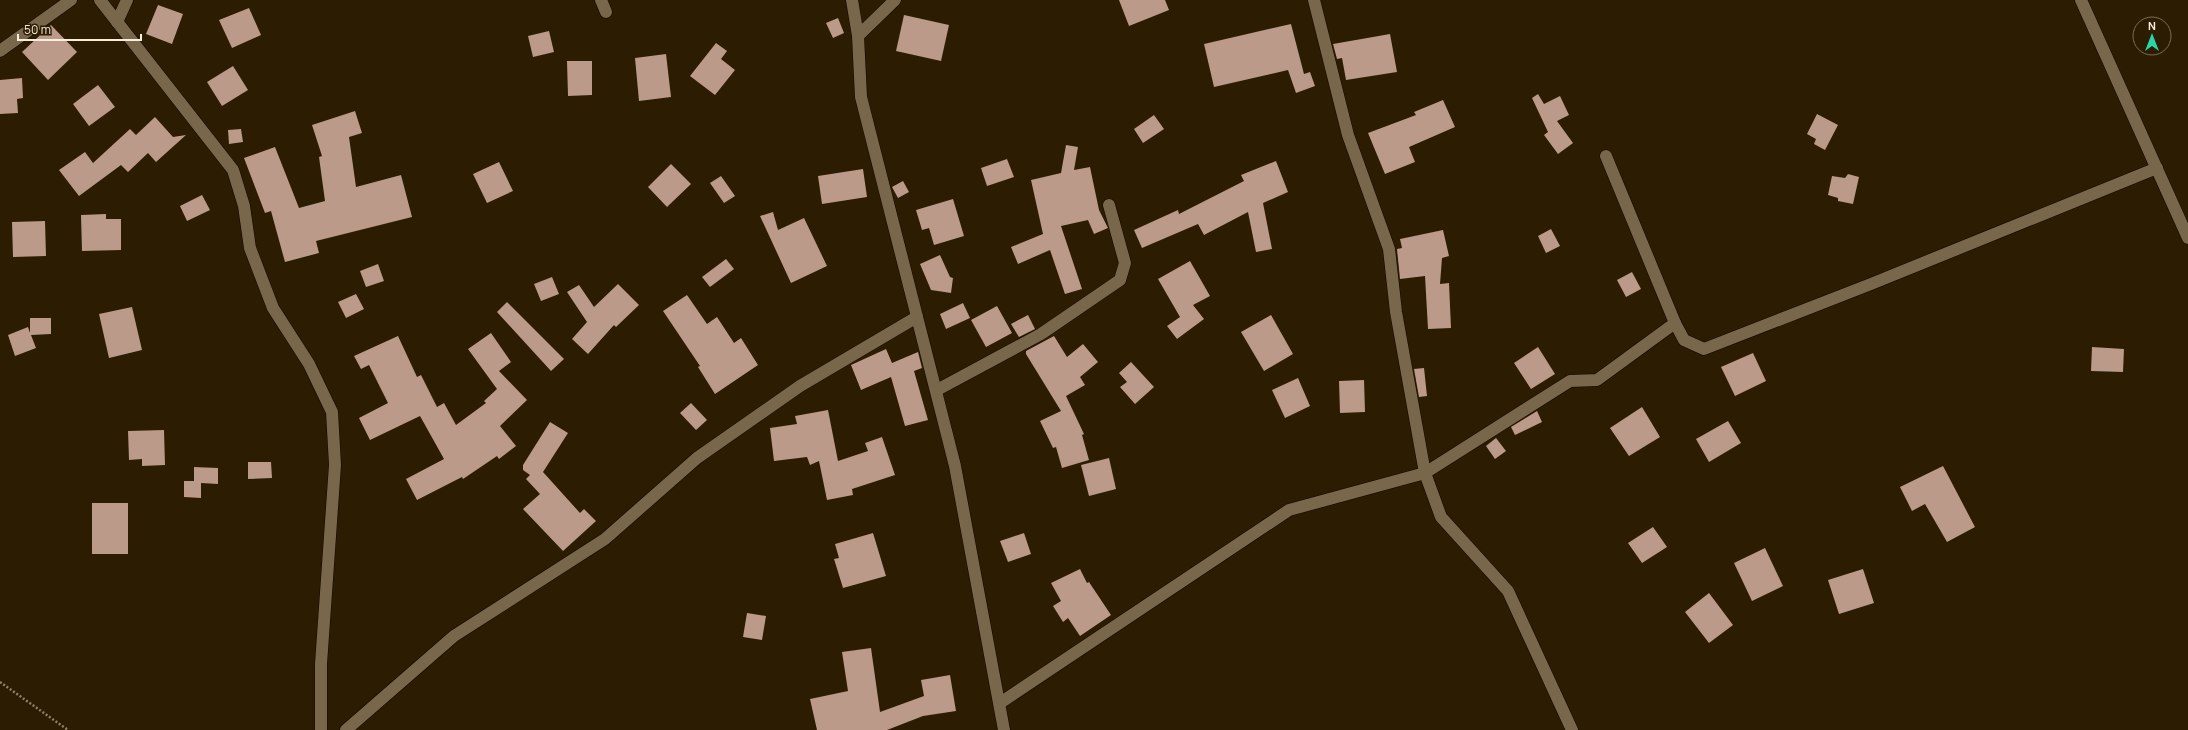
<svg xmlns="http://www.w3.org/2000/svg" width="2188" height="730" viewBox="0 0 2188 730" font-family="Manrope,sans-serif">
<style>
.building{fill:#bb9a8a}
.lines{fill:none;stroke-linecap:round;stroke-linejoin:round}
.street-casing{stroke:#130600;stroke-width:13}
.path{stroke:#8f826d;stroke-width:2.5;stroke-dasharray:2 2;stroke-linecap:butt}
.street{stroke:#79674c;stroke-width:12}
</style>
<rect width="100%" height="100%" fill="#2b1c02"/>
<g class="building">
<polygon points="1119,0 1165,0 1169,10 1129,26"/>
<polygon points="158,5 183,14 172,44 146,34"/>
<polygon points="249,8 261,35 232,48 219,20"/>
<polygon points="904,15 949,25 941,61 896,51"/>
<polygon points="838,18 844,33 833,38 826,23"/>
<polygon points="1291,24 1304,74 1310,72 1315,86 1296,93 1288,70 1214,87 1204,44"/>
<polygon points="51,25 77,52 48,80 22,52"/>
<polygon points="549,31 554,52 533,57 528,36"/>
<polygon points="1390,34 1397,72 1346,80 1342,58 1337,59 1333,44"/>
<polygon points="716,43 727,51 721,59 735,70 715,95 690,76"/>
<polygon points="666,54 671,97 639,101 635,58"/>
<polygon points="567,61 592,61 592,95 568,96"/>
<polygon points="233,66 248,90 222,106 207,82"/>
<polygon points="22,78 23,98 17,99 18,113 0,114 0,80"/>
<polygon points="98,85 115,107 89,126 73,104"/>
<polygon points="1538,94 1544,104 1560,96 1569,115 1557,121 1573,143 1558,154 1544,135 1548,132 1532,98"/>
<polygon points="1443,100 1455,127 1409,147 1415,162 1385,174 1368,133 1416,115 1414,112"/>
<polygon points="355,111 362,133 349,137 356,187 401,175 412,217 316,241 319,253 285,262 271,211 265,213 244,158 275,147 299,208 325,201 319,157 322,156 312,125"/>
<polygon points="1817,114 1838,125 1825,150 1814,144 1816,139 1807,134"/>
<polygon points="1154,115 1164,129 1143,143 1134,129"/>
<polygon points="155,117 173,137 186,135 156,162 148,153 128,172 121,165 79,196 59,170 85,152 93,163 130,129 136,135"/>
<polygon points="241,129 243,142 229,144 228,130"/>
<polygon points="1066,145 1078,147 1074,170 1090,167 1099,210 1108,228 1094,234 1088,220 1061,226 1082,289 1065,294 1050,250 1018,264 1011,247 1043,234 1031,180 1061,173"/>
<polygon points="1007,159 1014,177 987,186 981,168"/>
<polygon points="1276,161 1288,192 1263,203 1272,249 1256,252 1248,212 1204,235 1198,224 1142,248 1134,230 1178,210 1179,214 1244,181 1241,175"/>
<polygon points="499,162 513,191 487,203 473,174"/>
<polygon points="671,164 691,184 667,207 648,187"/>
<polygon points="863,169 867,197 822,204 818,176"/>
<polygon points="1848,174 1859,177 1853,204 1838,201 1838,198 1828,195 1832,176 1845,178"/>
<polygon points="721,176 735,196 724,203 710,183"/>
<polygon points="903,181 909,192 898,198 892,187"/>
<polygon points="202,195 210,210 187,221 180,206"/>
<polygon points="953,199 964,236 934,245 929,228 922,230 916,210"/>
<polygon points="773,212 778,230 804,218 827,266 791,283 760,216"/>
<polygon points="106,214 106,219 121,219 121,250 82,251 81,215"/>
<polygon points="45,221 46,256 13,257 12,222"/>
<polygon points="1551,229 1560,246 1546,253 1538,236"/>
<polygon points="1443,230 1449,256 1442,258 1440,284 1449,283 1451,328 1428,329 1425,276 1400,279 1397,249 1402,248 1400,239"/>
<polygon points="940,255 950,277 953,278 951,293 931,290 920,264"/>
<polygon points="726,259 734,269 710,287 702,277"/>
<polygon points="1190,261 1210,296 1193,305 1204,319 1177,339 1167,326 1180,317 1158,279"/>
<polygon points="378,264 384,281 366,287 360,271"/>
<polygon points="1632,272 1641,289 1626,297 1617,280"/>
<polygon points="552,277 559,294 541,301 534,284"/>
<polygon points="618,284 639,305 616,327 614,325 588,354 572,339 587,322 567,292 579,285 594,307"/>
<polygon points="356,294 364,309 346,318 338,302"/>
<polygon points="687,295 707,324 717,317 734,343 741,338 758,365 715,394 698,367 700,366 663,311"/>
<polygon points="507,302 564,359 551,371 497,312"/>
<polygon points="963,303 970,318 946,329 940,314"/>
<polygon points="997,306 1012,333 986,347 971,320"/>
<polygon points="132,307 142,350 109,358 99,314"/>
<polygon points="1028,315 1035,329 1019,337 1011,324"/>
<polygon points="1271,315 1293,354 1264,371 1241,332"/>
<polygon points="30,318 51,318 51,334 31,335 36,348 15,356 8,335 28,327 30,333"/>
<polygon points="491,333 511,362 499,371 527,400 500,426 516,446 499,459 497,456 463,479 462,477 417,500 406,479 444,459 420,416 370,440 359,418 388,403 369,365 361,369 354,356 398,336 417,377 421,375 437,407 444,403 456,425 486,403 484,401 497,389 468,349"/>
<polygon points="1054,336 1067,357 1083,344 1098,362 1080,377 1085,385 1066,396 1084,434 1082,435 1089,460 1062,468 1056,447 1053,448 1040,421 1061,411 1026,354 1026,351"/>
<polygon points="1538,347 1555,374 1531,389 1514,363"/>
<polygon points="2092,347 2124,349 2123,372 2091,371"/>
<polygon points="886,349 892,363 918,352 922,368 914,371 928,420 905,426 891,377 861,390 851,365"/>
<polygon points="1753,353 1766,381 1735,396 1721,367"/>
<polygon points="1131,362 1154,387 1135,404 1120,387 1127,382 1119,373"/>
<polygon points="1424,368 1427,396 1419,397 1414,369"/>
<polygon points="1298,378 1310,406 1285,418 1272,390"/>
<polygon points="1364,380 1365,412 1340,413 1339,381"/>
<polygon points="691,403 707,420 696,430 680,413"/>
<polygon points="1642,407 1660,437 1629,456 1610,428"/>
<polygon points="828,410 838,461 868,451 865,443 882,437 895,475 852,489 853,495 827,500 819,461 810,465 807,457 774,461 770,428 797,424 795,416"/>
<polygon points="1537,411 1542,422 1515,435 1511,427"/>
<polygon points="1728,421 1741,443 1709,462 1696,439"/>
<polygon points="550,422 568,433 543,472 580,513 584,509 596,521 563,551 523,509 540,494 526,479 530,475 523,470 523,465"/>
<polygon points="164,430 165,465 142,466 142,459 129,460 128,431"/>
<polygon points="1496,438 1506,451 1495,459 1486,446"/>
<polygon points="1109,458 1116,489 1089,496 1081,465"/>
<polygon points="248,462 271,462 272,478 248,479"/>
<polygon points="1943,466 1975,527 1947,542 1925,504 1912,511 1900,487"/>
<polygon points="194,467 218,468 218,484 201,483 201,498 184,497 184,481 194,481"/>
<rect x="92" y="503" width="36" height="51"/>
<polygon points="1653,527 1667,547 1642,563 1628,543"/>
<polygon points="873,533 886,576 843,588 834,559 839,558 835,544"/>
<polygon points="1024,533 1031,554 1008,562 1000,541"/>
<polygon points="1765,548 1783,586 1752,601 1734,563"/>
<polygon points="1080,569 1087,583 1089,582 1111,615 1080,636 1068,618 1063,622 1053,606 1061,601 1051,583"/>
<polygon points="1863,569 1874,603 1839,614 1828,580"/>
<polygon points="1709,593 1733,625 1709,643 1685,612"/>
<polygon points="747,613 766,616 762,640 743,637"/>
<polygon points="871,648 880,712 924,696 921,680 950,675 956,711 923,716 887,730 817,730 810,699 848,691 842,652"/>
</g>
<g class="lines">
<defs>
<g id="street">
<polyline points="100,0 233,170 244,206 250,248 273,308 309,364 332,412 335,465 321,664 321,730"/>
<polyline points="601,0 606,12"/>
<polyline points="852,0 858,36 861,97 955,466 1004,730"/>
<polyline points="1314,0 1348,135 1389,249 1396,312 1425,473 1441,517 1508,591 1572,730"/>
<polyline points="2081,0 2188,238"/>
<polyline points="117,22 127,0"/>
<polyline points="858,36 895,0"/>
<polyline points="0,51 71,0"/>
<polyline points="1675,323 1684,340 1704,349 1871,284 2157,168"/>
<polyline points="937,390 1041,334 1120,280 1125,263 1109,205"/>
<polyline points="1000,703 1289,510 1425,473 1570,381 1597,380 1675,323 1606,156"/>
<polyline points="346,730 454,636 605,539 697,458 800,386 917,317"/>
</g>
</defs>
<use href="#street" class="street-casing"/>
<polyline class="path" points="0,682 68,730"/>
<use href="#street" class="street"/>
</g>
<g transform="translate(2152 36)"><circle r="19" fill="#2b1c02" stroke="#7d705a"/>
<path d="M0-3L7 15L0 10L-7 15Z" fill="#2ad5ac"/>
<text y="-6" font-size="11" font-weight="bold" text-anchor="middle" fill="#f8eede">N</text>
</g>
<path d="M18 34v6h123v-6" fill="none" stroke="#f8eede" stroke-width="2"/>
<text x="24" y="34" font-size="12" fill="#f8eede" stroke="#2b1c02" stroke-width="3" paint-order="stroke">50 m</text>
</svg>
